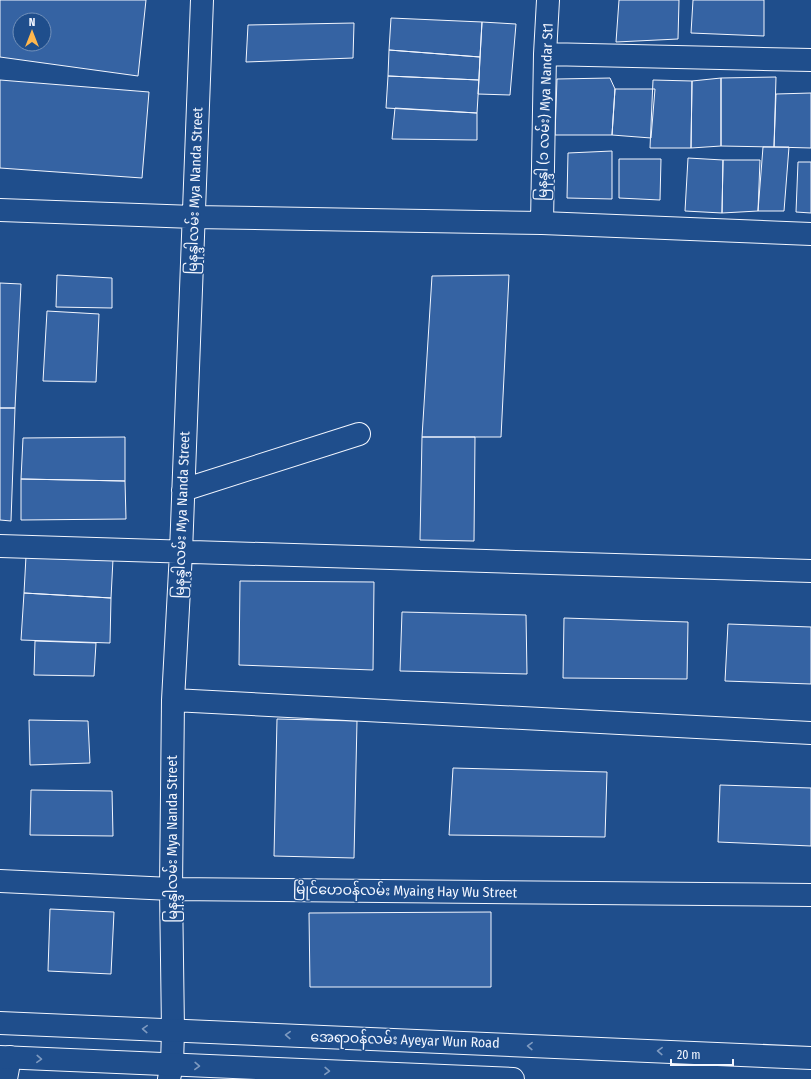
<svg xmlns="http://www.w3.org/2000/svg" width="811" height="1079" font-family="'Fira Sans Condensed','Noto Sans Myanmar',sans-serif">
<style>
.building{fill:#3563a3;stroke:#f2f6ff;fill-rule:evenodd}
.lines{fill:none;stroke-linecap:round;stroke-linejoin:round}
.minor-casing{stroke:#f2f6ff;stroke-width:24}
.major-casing{stroke:#f2f6ff;stroke-width:24}
.minor{stroke:#1f4e8c;stroke-width:22}
.major{stroke:#1f4e8c;stroke-width:22}
.oneway{stroke:#7e9ac0}
.labels{text-anchor:middle;dominant-baseline:central;stroke-width:3;stroke-linejoin:round;paint-order:stroke}
.street-label{font-size:14px;fill:#f2f6ff;stroke:#1f4e8c}
</style>
<rect width="100%" height="100%" fill="#1f4e8c"/>
<!-- building -->
<path class="building" d="M0 0H146L138 76 0 57ZM20 20H44V44H20Z
M619 0H679L678 39 616 42Z
M693 0H764V36L691 33Z
M391 18 482 22 480 57 389 50Z
M482 22 516 24 510 95 478 94Z
M354 23 353 58 246 62 248 25Z
M389 50 480 57 479 80 388 76Z
M388 76 479 80 477 113 386 108Z
M776 77 774 147 721 146V78Z
M610 78 615 89 612 135H555L557 79Z
M721 78V146L691 148 692 81Z
M0 80 149 92 142 178 0 168Z
M653 80 692 81 691 148H650Z
M615 89H655L651 138 612 135Z
M811 93V148L774 147 776 94Z
M395 108 477 113V140L392 139Z
M763 147H789L784 211H758Z
M612 151V199L567 198 568 153Z
M688 158 723 160 722 213 685 211Z
M619 159H661L660 200 619 198Z
M723 160H760L758 211 722 213Z
M798 162H811V213L796 212Z
M57 275 112 278V308L56 307Z
M509 275 501 437H422L432 276Z
M0 283 21 284 15 408H0Z
M47 311 99 314 96 382 43 381Z
M0 408H15L11 521 0 520Z
M125 437V481L21 479 23 438Z
M422 437H475L474 541 420 540Z
M21 479 125 481 126 519 21 520Z
M26 556 113 559 111 598 24 593Z
M240 581 374 582 373 670 239 665Z
M24 593 111 598 110 643 21 640Z
M402 612 526 615 527 674 400 671Z
M564 618 688 622 687 679 563 678Z
M728 624 811 627V684L725 681Z
M35 641 96 643 94 676 34 675Z
M277 719 357 721 354 858 274 856Z
M29 720 88 721 90 763 30 765Z
M453 768 607 772 605 837 449 835Z
M720 785 811 788V846L718 842Z
M31 790 112 791 113 836 30 835Z
M50 909 114 912 111 974 48 971Z
M491 912V987H310L309 913Z"/>
<g class="lines">
<defs>
<path id="minor" d="M545 54 811 60
M0 210 194 217 542 223 811 234
M542 223 545 54 548 0
M183 490 359 434
M0 546 811 571
M173 700 811 733
M0 881 171 889 811 895
M6 1079 10 1057
M169 1079 172 1065 173 1030 171 889 173 700 181 552 202 0"/>
<path id="major" d="M0 1023 811 1058
M0 1057 513 1079"/>
</defs>
<!-- minor casing -->
<use href="#minor" class="minor-casing"/>
<!-- major casing -->
<use href="#major" class="major-casing"/>
<!-- minor -->
<use href="#minor" class="minor"/>
<!-- major -->
<use href="#major" class="major"/>
</g>
<!-- one-way arrows -->
<defs><path id="oneway-chevron" d="M-2-3.5L2.5 0L-2 3.5" fill="none" stroke-width="1.6" stroke-linecap="round" stroke-linejoin="round"/></defs>
<g class="oneway">
<use href="#oneway-chevron" transform="translate(145 1029) rotate(-177)"/>
<use href="#oneway-chevron" transform="translate(288 1035) rotate(-178)"/>
<use href="#oneway-chevron" transform="translate(530 1046) rotate(-178)"/>
<use href="#oneway-chevron" transform="translate(660 1051) rotate(-178)"/>
<use href="#oneway-chevron" transform="translate(39 1059) rotate(3)"/>
<use href="#oneway-chevron" transform="translate(197 1066) rotate(2)"/>
<use href="#oneway-chevron" transform="translate(327 1071) rotate(2)"/>
</g>
<g class="labels">
<!-- street labels -->
<g class="street-label">
<text transform="translate(545 112) rotate(-88)">မြနန္ဒါ (၁ လမ်း) Mya Nandar St1</text>
<text transform="translate(195 191) rotate(-88)">မြနန္ဒါလမ်း Mya Nanda Street</text>
<text transform="translate(182 515) rotate(-88)">မြနန္ဒါလမ်း Mya Nanda Street</text>
<text transform="translate(172 839) rotate(-90)">မြနန္ဒါလမ်း Mya Nanda Street</text>
<text transform="translate(405 891) rotate(1)">မြိုင်ဟေဝန်လမ်း Myaing Hay Wu Street</text>
<text transform="translate(405 1040) rotate(2)">အေရာဝန်လမ်း Ayeyar Wun Road</text>
</g>
</g>
<!-- north arrow -->
<g transform="translate(32 32)"><circle r="19" fill="#1f4e8c" stroke="#7391ba"/>
<path d="M0-3L7 15L0 10L-7 15Z" fill="#ffb74d"/>
<text y="-6" font-size="11" font-weight="bold" text-anchor="middle" fill="#f2f6ff">N</text>
</g>
<!-- scale -->
<path d="M671 1059v6h62v-6" fill="none" stroke="#f2f6ff" stroke-width="2"/>
<text x="677" y="1059" font-size="12" fill="#f2f6ff" stroke="#1f4e8c" stroke-width="3" paint-order="stroke">20 m</text>
</svg>
